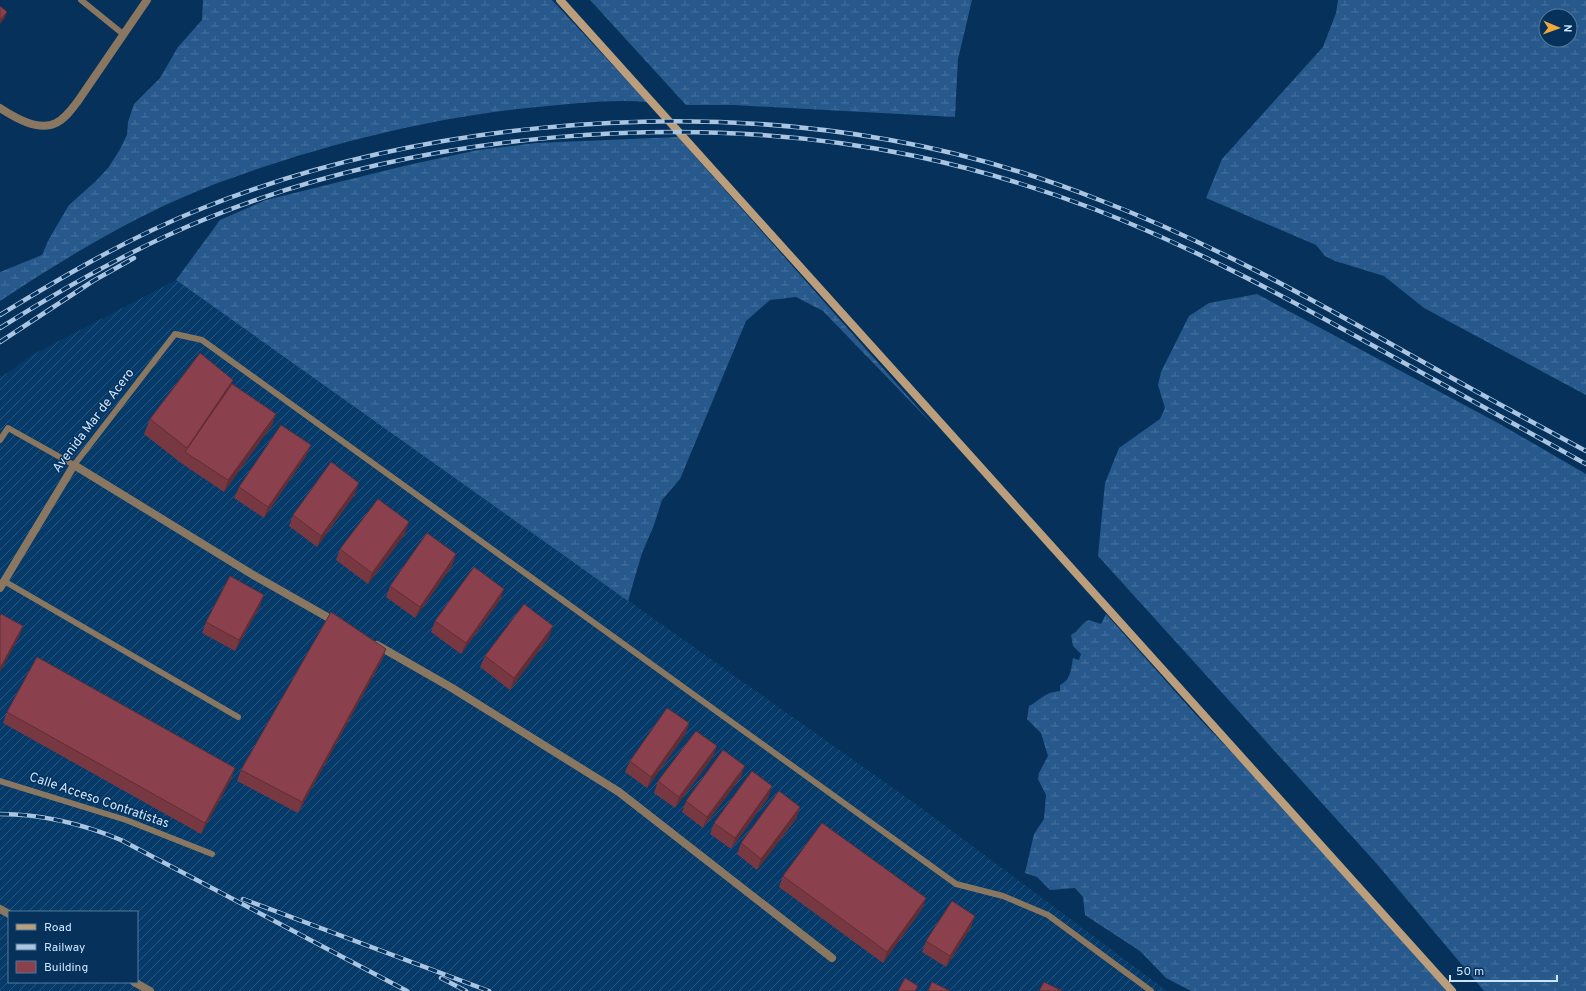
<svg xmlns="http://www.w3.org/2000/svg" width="1586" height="991" font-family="Overpass,sans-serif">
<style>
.industrial{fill:url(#industrial-furrows);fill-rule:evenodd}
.wetland{fill:url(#wetland-marsh);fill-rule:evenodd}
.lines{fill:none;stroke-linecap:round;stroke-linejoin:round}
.lane{stroke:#897761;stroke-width:6}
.street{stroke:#897761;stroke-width:8}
.secondary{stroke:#bb9e7b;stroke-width:8}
.rail-casing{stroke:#aac5e2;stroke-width:4.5}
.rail{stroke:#05315a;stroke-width:3;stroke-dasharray:9;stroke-linecap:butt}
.wall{fill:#783842}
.shaded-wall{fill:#612e36}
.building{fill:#8b414d;stroke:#612e36}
.labels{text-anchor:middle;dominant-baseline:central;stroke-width:3;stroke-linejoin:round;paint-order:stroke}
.street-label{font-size:13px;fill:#cee5ff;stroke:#05315a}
</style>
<defs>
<pattern id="industrial-furrows" width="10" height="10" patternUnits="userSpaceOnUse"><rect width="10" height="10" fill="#063a69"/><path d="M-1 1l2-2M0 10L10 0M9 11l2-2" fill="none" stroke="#295680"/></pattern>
<pattern id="wetland-marsh" width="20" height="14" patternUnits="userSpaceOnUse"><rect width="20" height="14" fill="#28598d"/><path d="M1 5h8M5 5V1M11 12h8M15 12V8" fill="none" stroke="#46719e"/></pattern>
</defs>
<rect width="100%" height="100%" fill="#05315a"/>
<!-- industrial -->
<path class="industrial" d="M176 280 924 810 1167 991H0V378L34 354ZM9 912H137V982H9Z"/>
<!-- wetland -->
<path class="wetland" d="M203 0H552L647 102C610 99 574 104 537 107 429 117 317 146 215 184 139 213 68 256 0 301V272L42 255 49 239 69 205 96 181 108 168 119 151 127 135 128 122 134 104 160 78 178 47 202 20Z
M590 0H972L958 59 955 117 734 105H686Z
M1338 0H1586V395L1424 308 1384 276 1335 261 1325 256 1316 245 1206 198 1222 159 1323 47 1336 13ZM1546 16H1570V40H1546Z
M678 137 935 427 823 311 796 297 770 300 746 321 680 479 662 500 654 525 642 553 628 601 176 280 220 220 266 200 408 165 478 150 536 143Z
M1257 294 1498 423 1586 474V991H1484L1377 864 1098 556 1105 483 1119 448 1160 419 1165 408 1158 385 1161 372 1189 316 1209 303Z
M1106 614 1196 715 1311 836 1448 991H1191L1166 978 1140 951 1085 915 1083 897 1075 888 1050 890 1037 877 1025 873 1034 834 1044 819 1046 795 1038 779 1039 773 1048 756 1041 733 1027 719 1029 706C1042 699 1045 692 1060 691V685C1071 680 1071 669 1073 658L1079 660 1081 654 1073 646 1071 635C1079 631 1081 623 1089 620L1101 624Z"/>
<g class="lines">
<!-- lane -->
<path class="lane" d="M81 0 123 34
M0 440 8 428 74 465 175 334 202 340 956 884 1003 896 1048 915 1151 991
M4 581 238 717
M0 781 126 820 212 854"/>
<!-- street -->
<path class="street" d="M0 108C14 117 38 132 56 123 65 119 72 109 78 101L147 0
M0 588 74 465 255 576 336 622
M377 645 452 688 619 792 832 958
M0 909 9 914
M134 982 150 991"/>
<!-- secondary -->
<path class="secondary" d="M560 0 1452 991"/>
<defs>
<path id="rail" d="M0 315C65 275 132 236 203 208 411 125 669 100 890 140 963 153 1034 174 1102 201 1209 242 1308 297 1407 353 1466 386 1526 419 1586 451
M0 328C65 287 132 249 203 220 417 132 689 109 915 156 976 169 1036 187 1094 209 1190 246 1280 294 1370 344 1442 384 1514 424 1586 464
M0 342 93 281 134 258
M0 814C41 814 83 824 121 840L407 991
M243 899 489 991
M441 978 466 991"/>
</defs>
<!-- rail casing -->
<use href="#rail" class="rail-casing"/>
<!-- rail -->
<use href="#rail" class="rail"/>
</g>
<!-- wall -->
<path class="wall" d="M232 384 276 414 272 425 224 492 181 463 144 434 150 419Z
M311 445 306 456 264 518 234 498 239 487Z
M355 494 317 547 289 526 293 515Z
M405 534 368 584 336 560 340 549Z
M456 554 452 566 415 618 386 597 390 586Z
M504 589 500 600 461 654 431 632 435 621Z
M260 606 235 651 202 633 206 622Z
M549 637 510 690 480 667 485 656Z
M386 649 382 660 298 813 237 781 241 770Z
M7 712 235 768 231 779 201 834 3 723Z
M689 723 685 735 647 788 625 772 630 761Z
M713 757 675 808 654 793 658 781Z
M741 777 703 828 682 812 686 801Z
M772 786 768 798 731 849 710 834 714 823Z
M800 807 796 819 757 870 737 854 741 843Z
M783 876 926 898 922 909 883 963 779 887Z
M971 927 946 967 922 952 926 941Z"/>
<!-- shaded-wall -->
<path class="shaded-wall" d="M7 12 4 19 0 24V20Z
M233 380 228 395 185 452 187 448Z
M276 414 272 425 224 492 228 480Z
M311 445 306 456 264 518 268 507Z
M359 483 355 494 317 547 321 536Z
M409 522 405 534 368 584 372 573Z
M456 554 452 566 415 618 420 607Z
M504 589 500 600 461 654 466 643Z
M264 595 260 606 235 651 239 640Z
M23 626 19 637 0 672V668Z
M553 626 549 637 510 690 514 678Z
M386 649 382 660 298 813 302 802Z
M689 723 685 735 647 788 651 777Z
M717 746 713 757 675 808 679 797Z
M745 766 741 777 703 828 707 817Z
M235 768 231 779 201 834 205 823Z
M772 786 768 798 731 849 735 838Z
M800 807 796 819 757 870 761 859Z
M926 898 922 909 883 963 887 952Z
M975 916 971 927 946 967 950 956Z"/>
<!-- building -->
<path class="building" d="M0 6 7 12 0 20Z
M200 353 233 380 187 448 150 419Z
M232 384 276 414 228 480 185 452Z
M281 425 311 445 268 507 239 487Z
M331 462 359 483 321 536 293 515Z
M378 499 409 522 372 573 340 549Z
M427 533 456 554 420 607 390 586Z
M474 567 504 589 466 643 435 621Z
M230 576 264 595 239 640 206 622Z
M524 604 553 626 514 678 485 656Z
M331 612 386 649 302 802 241 770Z
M1 614 23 626 0 668V616Z
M37 657 235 768 205 823 7 712Z
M667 708 689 723 651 777 630 761Z
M696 731 717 746 679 797 658 781Z
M723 750 745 766 707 817 686 801Z
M752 771 772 786 735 838 714 823Z
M779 791 800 807 761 859 741 843Z
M822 823 926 898 887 952 783 876Z
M952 901 975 916 950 956 926 941Z
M905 978 918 986 915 991H898Z
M932 982 950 991H928Z
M1044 982 1062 991H1039Z"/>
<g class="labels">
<!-- street labels -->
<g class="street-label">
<text transform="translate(94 421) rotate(-53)">Avenida Mar de Acero</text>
<text transform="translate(99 801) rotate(19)">Calle Acceso Contratistas</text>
</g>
</g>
<!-- legend -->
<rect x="8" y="911" width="130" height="72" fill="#05315a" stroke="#55799c"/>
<rect x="16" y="924" width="20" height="6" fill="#bb9e7b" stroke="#55799c"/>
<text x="44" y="931" font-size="12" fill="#cee5ff">Road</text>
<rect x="16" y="944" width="20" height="6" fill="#aac5e2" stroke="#55799c"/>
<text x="44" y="951" font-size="12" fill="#cee5ff">Railway</text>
<rect x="16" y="961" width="20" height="12" fill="#8b414d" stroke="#55799c"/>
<text x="44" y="971" font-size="12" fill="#cee5ff">Building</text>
<!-- north arrow -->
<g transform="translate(1558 28) rotate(92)"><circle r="19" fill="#05315a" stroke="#55799c"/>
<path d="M0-3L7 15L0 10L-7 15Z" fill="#f0a73e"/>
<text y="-6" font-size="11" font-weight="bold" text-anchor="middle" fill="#cee5ff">N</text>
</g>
<!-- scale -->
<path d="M1450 975v6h107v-6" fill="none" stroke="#cee5ff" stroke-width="2"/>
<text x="1456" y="975" font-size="12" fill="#cee5ff" stroke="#05315a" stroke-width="3" paint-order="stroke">50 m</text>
</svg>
